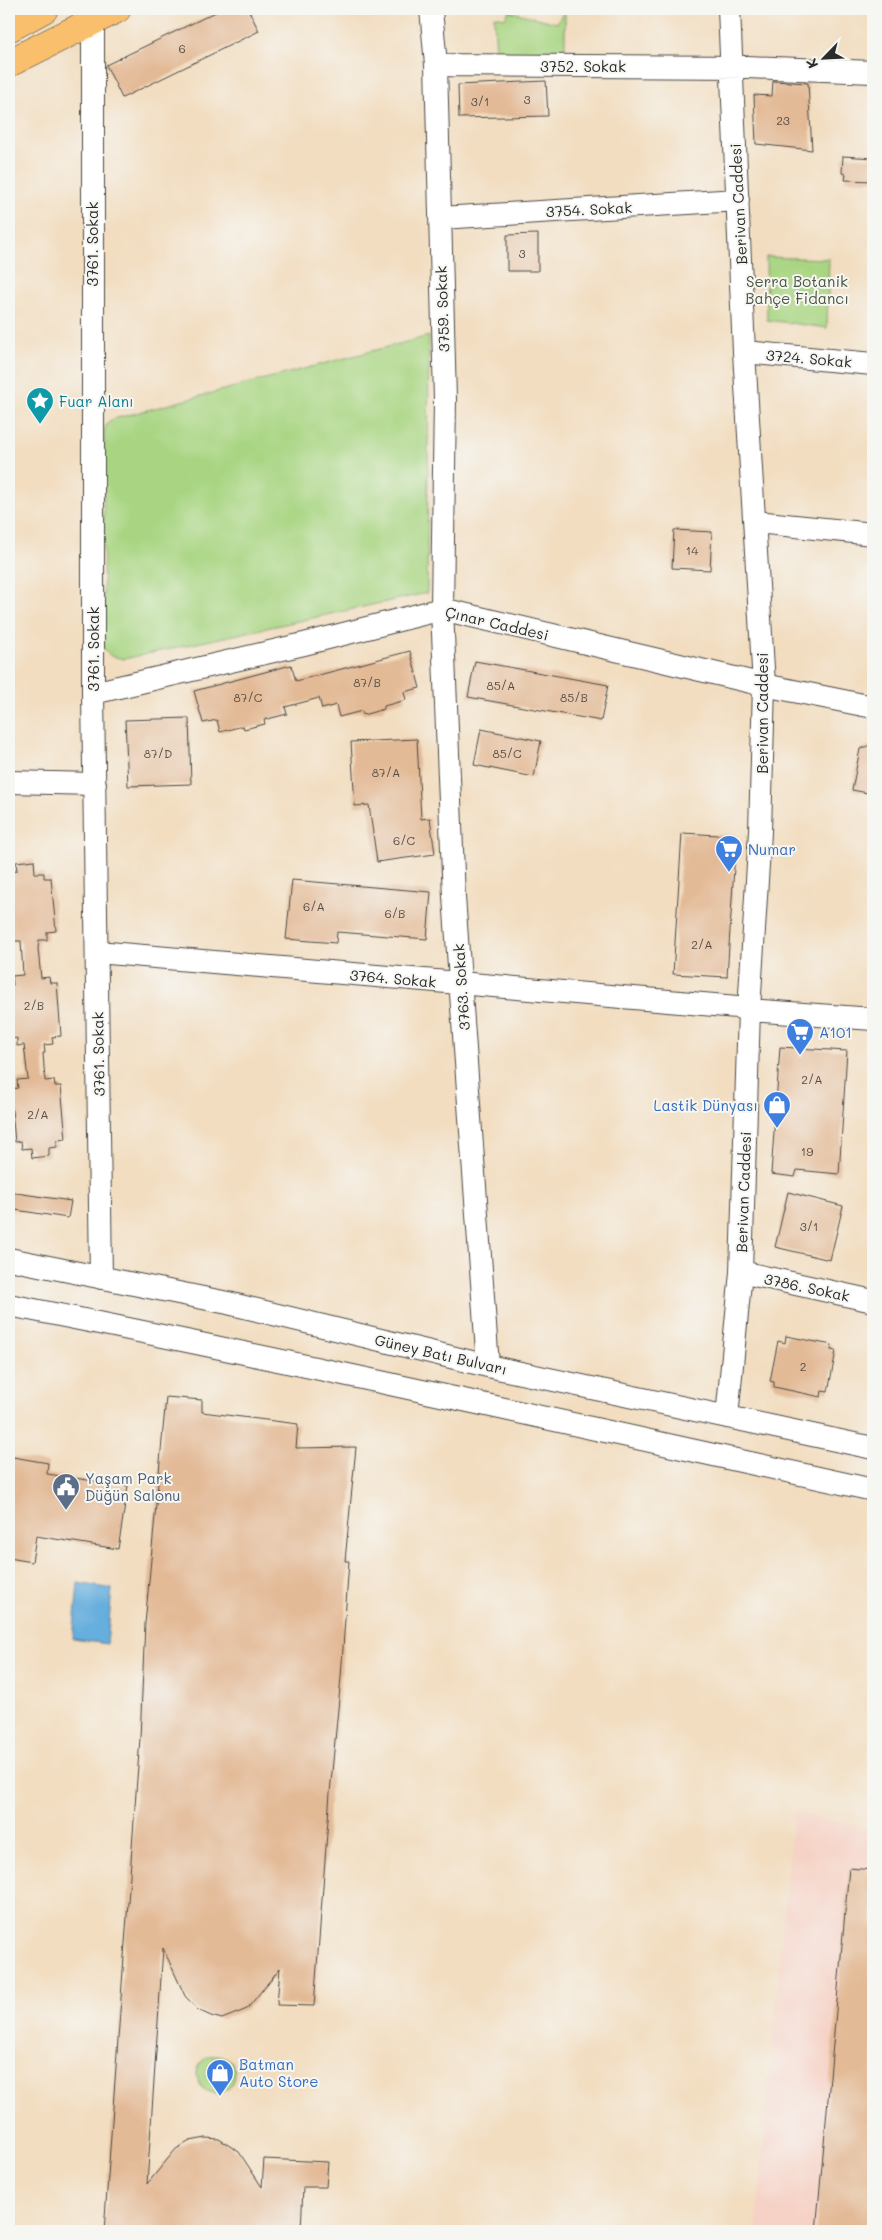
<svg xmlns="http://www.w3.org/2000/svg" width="882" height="2240" font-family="Mali,sans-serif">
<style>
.built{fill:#f6d1c5}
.green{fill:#a9d582;stroke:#6a8056}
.water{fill:#66aedd;stroke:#486c84}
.building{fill:#e3ba96}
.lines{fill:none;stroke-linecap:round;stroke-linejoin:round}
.minor-casing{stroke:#494641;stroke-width:24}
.major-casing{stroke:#494641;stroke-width:29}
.minor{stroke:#fff;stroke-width:22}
.major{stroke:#f9bf6c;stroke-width:28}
.labels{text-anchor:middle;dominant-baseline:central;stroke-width:4;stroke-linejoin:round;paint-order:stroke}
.number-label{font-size:12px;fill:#594f46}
.street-label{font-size:15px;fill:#2b2b2b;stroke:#f6f6f2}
.park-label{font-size:15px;fill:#4a5641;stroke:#f6f6f2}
.culture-label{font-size:15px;fill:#0d838f;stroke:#f6f6f2;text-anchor:start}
.shop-label{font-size:15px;fill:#366cbe;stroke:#f6f6f2;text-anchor:start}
.service-label{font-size:15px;fill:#4e5e75;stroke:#f6f6f2;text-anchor:start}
</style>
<rect width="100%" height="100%" fill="#f6f6f2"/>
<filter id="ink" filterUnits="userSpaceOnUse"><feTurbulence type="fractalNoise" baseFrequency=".02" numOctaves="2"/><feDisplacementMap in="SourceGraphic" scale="10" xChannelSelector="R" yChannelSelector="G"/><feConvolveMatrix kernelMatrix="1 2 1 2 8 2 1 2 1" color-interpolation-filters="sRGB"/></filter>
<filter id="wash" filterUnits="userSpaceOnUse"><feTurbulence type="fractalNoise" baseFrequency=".0096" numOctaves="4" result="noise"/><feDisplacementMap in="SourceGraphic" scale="20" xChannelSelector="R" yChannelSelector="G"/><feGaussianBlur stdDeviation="1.12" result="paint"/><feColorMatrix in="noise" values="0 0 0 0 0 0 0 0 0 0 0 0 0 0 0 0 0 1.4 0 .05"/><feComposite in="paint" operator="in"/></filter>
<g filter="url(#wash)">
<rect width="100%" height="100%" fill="#f2ddc0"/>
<!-- built -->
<path class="built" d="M793 1812 873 1830V2231H756Z"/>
<!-- green -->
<path class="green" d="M565 9V53L496 56 494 16 505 18 509 11 557 23Z
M766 257 829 259 827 328 767 320Z
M429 336 427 593 124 659 111 656 103 649 104 430 108 422 113 419Z
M197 2074a19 19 0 1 1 38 0a19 19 0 1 1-38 0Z"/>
<!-- water -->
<path class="water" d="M78 1583 112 1589 107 1644 73 1639Z"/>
<g id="blocks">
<!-- building -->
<path class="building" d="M222 9H248L259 31 122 98 106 65Z
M546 81 548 116 459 118 458 85Z
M773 81 808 83 812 150 756 144 754 95 772 96Z
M843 156 873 158V181L845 180 846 174 842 173Z
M538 234V271H507V235Z
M674 530 712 532 710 570 672 568Z
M410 651 420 688 404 692 406 700 384 706V709L363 715 362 711 339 717 336 705 322 709 319 698 285 707 287 714 264 720 265 724 244 729 243 726 220 732 217 720 203 723 194 691 291 665 296 681Z
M475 661 608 685 601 721 468 697Z
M189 718 191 784 128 786 125 720Z
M481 729 541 741 534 777 474 765Z
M417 739 421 819 430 818 435 854 377 862 369 805 355 806 351 742Z
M873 744V794L852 790 860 749Z
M682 833 736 836 727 977 673 974Z
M34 860 35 873H44V878H51L56 931 47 932V940H39L38 949 41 978 49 977 50 983H57L61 1036 52 1037 53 1044 44 1045 45 1053H43L45 1081 54 1080 55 1086H61L66 1139 57 1140V1147L49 1148V1156L32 1158 31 1148 22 1149 21 1141 15 1142 10 1089 18 1088 17 1080 28 1079 24 1045 17 1046V1038L10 1039 9 1024V986L13 985 12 976 23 975 21 941H12L11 934H9V872L17 871 16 862Z
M292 880 431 892 427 939 337 932 336 943 286 939Z
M780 1047 847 1051 839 1174 797 1170 795 1177 771 1174Z
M9 1192 71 1201 68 1218 9 1209Z
M788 1192 843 1206 830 1260 775 1247Z
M786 1336 832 1345 831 1350 836 1351 828 1392 822 1391 821 1397 774 1387V1382L770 1381 778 1341 785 1343Z
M166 1397 202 1400V1412L298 1424 296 1448 356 1447 345 1561H349L341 1677 330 1793 314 2006 277 2005 280 1968 247 2009 222 2019 211 2016 198 2010 185 1996 163 1948 147 2184 176 2149 190 2141 206 2138 219 2139 239 2152 262 2187 264 2159 328 2162 326 2187H303L301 2231H104L140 1738 145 1624Z
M13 1457 48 1463 47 1474 128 1486 118 1549 36 1536 32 1562 9 1558V1469L11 1470Z
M849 1868 873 1870V2231H816Z"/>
</g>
</g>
<g filter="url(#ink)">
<use href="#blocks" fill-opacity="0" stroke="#494641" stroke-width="1"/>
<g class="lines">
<defs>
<path id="minor" d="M91 9 93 20V693L101 1278
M431 9 436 65 445 399 442 609 454 897 488 1366
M436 65 747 67 873 72
M440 218 738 200
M744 352 873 364
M756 522 873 534
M93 693 304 644 442 609 764 685 873 707
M9 782 95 784
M97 952 657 1000 737 1007 749 1010 873 1019
M9 1259 228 1303 488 1366 873 1448
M741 1272 873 1301
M9 1305C298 1362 585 1427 873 1490
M727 1417 741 1272 749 1010 760 832 764 685 744 352 729 9"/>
<path id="major" d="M9 28 44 9
M9 63 117 9"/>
</defs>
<!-- minor casing -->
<use href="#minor" class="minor-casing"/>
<!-- major casing -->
<use href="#major" class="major-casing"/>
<!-- minor -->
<use href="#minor" class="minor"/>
<!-- major -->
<use href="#major" class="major"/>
</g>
</g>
<!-- icons -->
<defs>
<symbol id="sight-pin" viewBox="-11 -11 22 30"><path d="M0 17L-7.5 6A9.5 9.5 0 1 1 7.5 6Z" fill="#0f9aa8" stroke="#f6f6f2"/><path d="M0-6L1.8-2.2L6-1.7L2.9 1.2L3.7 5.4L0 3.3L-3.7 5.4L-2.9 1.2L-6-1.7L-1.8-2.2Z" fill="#fff"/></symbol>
<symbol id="supermarket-pin" viewBox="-11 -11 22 30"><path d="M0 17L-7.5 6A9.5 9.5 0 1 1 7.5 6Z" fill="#3f7fe0" stroke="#f6f6f2"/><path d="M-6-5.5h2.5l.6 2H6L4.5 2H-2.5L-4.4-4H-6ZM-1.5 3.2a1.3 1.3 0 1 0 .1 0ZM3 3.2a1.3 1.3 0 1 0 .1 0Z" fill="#fff"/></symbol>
<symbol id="shop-pin" viewBox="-11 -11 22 30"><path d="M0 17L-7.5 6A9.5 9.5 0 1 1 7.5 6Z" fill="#3f7fe0" stroke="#f6f6f2"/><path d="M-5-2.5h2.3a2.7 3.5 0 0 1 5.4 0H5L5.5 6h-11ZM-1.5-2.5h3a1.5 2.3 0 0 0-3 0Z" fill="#fff"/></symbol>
<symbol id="civic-pin" viewBox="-11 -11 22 30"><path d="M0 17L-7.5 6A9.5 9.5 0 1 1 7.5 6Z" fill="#5c6f8a" stroke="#f6f6f2"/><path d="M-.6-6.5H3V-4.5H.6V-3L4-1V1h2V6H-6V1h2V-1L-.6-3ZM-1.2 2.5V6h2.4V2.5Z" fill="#fff"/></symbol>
</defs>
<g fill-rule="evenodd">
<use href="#sight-pin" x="24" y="385" width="32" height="43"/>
<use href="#supermarket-pin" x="713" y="833" width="32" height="43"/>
<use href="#supermarket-pin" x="784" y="1016" width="32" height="43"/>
<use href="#shop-pin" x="761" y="1089" width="32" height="43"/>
<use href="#civic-pin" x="50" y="1471" width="32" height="43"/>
<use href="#shop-pin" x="204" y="2057" width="32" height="43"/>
</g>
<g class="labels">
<!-- number labels -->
<g class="number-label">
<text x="182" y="48">6</text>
<text x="527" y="99">3</text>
<text x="480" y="101">3/1</text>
<text x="783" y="120">23</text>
<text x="522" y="253">3</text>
<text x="692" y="550">14</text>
<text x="367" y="682">87/B</text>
<text x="501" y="685">85/A</text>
<text x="248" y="697">87/C</text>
<text x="574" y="697">85/B</text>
<text x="158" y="753">87/D</text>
<text x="507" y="753">85/C</text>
<text x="386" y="772">87/A</text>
<text x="404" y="840">6/C</text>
<text x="314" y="906">6/A</text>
<text x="395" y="913">6/B</text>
<text x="702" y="944">2/A</text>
<text x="34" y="1005">2/B</text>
<text x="812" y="1079">2/A</text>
<text x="38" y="1114">2/A</text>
<text x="807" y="1151">19</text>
<text x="809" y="1226">3/1</text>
<text x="803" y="1366">2</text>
</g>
<!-- street labels -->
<g class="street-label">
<text x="583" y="66">3752. Sokak</text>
<text transform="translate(738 204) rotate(-93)">Berivan Caddesi</text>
<text transform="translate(589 209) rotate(-3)">3754. Sokak</text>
<text transform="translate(92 244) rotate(-90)">3761. Sokak</text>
<text transform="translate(442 309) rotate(-92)">3759. Sokak</text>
<text transform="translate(809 358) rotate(5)">3724. Sokak</text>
<text transform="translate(497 623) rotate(13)">Çınar Caddesi</text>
<text transform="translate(93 649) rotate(-90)">3761. Sokak</text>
<text transform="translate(762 713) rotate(-90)">Berivan Caddesi</text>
<text transform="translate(393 978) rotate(5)">3764. Sokak</text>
<text transform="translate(461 987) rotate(-94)">3763. Sokak</text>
<text transform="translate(98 1054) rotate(-91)">3761. Sokak</text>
<text transform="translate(743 1192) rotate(-88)">Berivan Caddesi</text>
<text transform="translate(807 1287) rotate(12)">3786. Sokak</text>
<text transform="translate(441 1354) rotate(13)">Güney Batı Bulvarı</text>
</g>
<!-- park labels -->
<g class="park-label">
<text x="797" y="281">Serra Botanik<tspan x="797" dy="17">Bahçe Fidancı</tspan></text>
</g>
<!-- culture labels -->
<g class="culture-label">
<text x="59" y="401">Fuar Alanı</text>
</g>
<!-- shop labels -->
<g class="shop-label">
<text x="748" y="849">Numar</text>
<text x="819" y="1032">A101</text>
<text x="758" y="1105" text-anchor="end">Lastik Dünyası</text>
<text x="239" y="2064">Batman<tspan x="239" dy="17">Auto Store</tspan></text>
</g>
<!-- service labels -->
<g class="service-label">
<text x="85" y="1478">Yaşam Park<tspan x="85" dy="17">Düğün Salonu</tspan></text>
</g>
</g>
<!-- margin -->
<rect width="882" height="2240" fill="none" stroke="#f6f6f2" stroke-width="30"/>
<!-- north arrow -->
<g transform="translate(824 58) rotate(246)" stroke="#f6f6f2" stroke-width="4" paint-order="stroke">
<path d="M0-4L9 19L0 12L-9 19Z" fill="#2b2b2b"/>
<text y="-8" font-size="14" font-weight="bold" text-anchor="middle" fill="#2b2b2b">K</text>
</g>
</svg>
